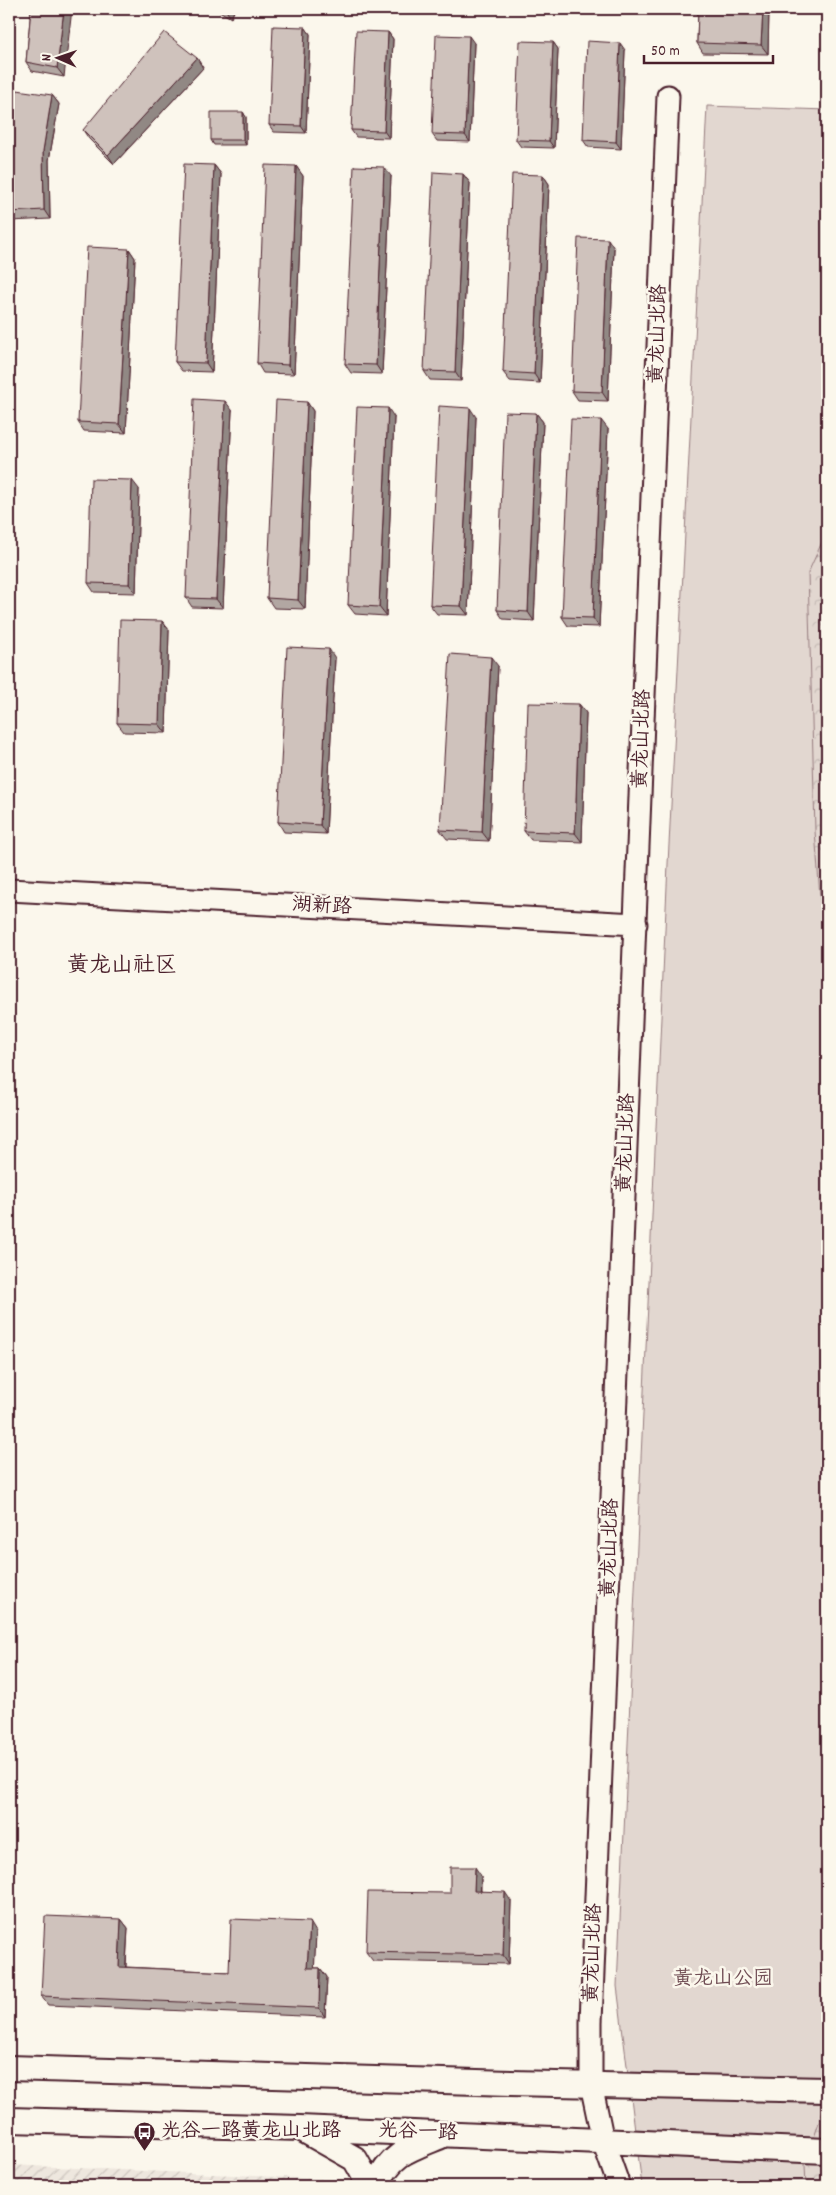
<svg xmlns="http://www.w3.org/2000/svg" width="836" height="2195" font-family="Dekko,'LXGW WenKai TC',sans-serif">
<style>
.industrial{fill:url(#industrial-furrows)}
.green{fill:#e2d7d0;stroke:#967b7e}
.forest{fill:url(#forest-crowns);stroke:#967b7e}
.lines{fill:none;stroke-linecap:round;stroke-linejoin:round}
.tertiary-casing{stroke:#4a1f2b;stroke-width:25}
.secondary-casing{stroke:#4a1f2b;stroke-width:28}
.tertiary{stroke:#fbf7ec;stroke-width:21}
.secondary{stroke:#fbf7ec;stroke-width:24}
.wall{fill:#b2a7a2;stroke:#4a1f2b}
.shaded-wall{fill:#918884;stroke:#4a1f2b}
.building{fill:#cfc2bc;stroke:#4a1f2b}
.labels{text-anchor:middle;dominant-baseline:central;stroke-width:5;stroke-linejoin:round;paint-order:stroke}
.street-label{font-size:20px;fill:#4a1f2b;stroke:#fbf7ec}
.park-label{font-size:20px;fill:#704d54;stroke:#fbf7ec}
.poi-label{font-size:20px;fill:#4a1f2b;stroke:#fbf7ec;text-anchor:start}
.quarter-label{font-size:22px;fill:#4a1f2b;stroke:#fbf7ec}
</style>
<defs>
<pattern id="industrial-furrows" width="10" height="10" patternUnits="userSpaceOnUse" patternTransform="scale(1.25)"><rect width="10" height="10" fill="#eee7de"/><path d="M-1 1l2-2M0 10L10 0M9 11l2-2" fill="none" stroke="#cec6bf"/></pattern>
<pattern id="forest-crowns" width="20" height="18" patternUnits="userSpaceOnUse" patternTransform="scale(1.25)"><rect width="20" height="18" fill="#e2d7d0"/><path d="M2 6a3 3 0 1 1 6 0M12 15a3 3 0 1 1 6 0" fill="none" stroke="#c3b8b3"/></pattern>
</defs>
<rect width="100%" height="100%" fill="#fbf7ec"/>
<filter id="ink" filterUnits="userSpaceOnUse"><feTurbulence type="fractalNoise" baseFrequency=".02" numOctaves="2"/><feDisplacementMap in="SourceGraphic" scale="10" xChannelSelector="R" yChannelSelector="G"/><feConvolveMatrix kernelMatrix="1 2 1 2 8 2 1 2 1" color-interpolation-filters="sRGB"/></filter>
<g filter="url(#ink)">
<!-- industrial -->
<path class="industrial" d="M9 2165 322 2179 326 2186H9Z"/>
<!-- green -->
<path class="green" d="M707 106 827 110V2186H642L617 1986 668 864Z"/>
<!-- forest -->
<path class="forest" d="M827 531V989L815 831 808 573Z
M827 2098V2186H806L805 2165Z"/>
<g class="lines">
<defs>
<path id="tertiary" d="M9 890 636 924
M619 2186 603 2141 591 2084V2022L668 96"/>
<path id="secondary" d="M9 2068 511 2083 827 2090
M9 2120 300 2128 827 2151
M302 2129 355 2159 364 2175 365 2186
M376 2186C391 2154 407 2150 439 2137"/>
</defs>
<!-- tertiary casing -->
<use href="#tertiary" class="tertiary-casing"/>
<!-- secondary casing -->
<use href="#secondary" class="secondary-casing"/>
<!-- tertiary -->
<use href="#tertiary" class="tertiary"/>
<!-- secondary -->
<use href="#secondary" class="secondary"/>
</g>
<!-- wall -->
<path class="wall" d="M31 9 64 77 32 71 26 62Z
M216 9H235L231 18Z
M698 9H769L768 54 703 53 697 43Z
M305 27 310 34 306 133 274 132 269 125Z
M388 32 393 39 389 138 356 137 351 130Z
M553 42 558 49 554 148 521 147 516 140Z
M474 43 470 142 437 141 432 134Z
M625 50 621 149 588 147 583 140Z
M197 58 203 68 114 164 89 139 83 130Z
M52 95 59 104 49 160 50 219 11 221 9 218V137Z
M243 112 246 117V145H214L211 140Z
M214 165 221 174 212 372 182 371 175 362Z
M296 166 303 176 294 374 263 373 257 363Z
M463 174 470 183 461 381 430 380 424 371Z
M543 175 549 184 540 383 510 381 503 372Z
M391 176 382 374 351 373 345 364Z
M614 248 608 401 578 400 572 391Z
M129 249 135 258 126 433 84 431 78 422Z
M307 402 313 411 305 609 274 608 267 598Z
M232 410 223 608 192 607 186 598Z
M536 413 543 422 534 621 503 619 497 610Z
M394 417 386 616 355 614 348 605Z
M476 417 468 615 437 614 430 605Z
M608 429 599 627 568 626 562 617Z
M139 489 136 593 94 592 88 583Z
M162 621 169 630 166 733 124 732 117 723Z
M335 658 326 834 284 832 278 822Z
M498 666 489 841 447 839 440 830Z
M579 704 586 713 582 842 531 840 524 831Z
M481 1876V1891L511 1901 509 1964 373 1961 366 1952 450 1893Z
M121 1919 128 1928 126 1967 229 1972 316 1932 314 1968H320L327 1977 325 2017 48 2005 41 1996Z"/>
<!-- shaded-wall -->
<path class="shaded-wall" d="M64 9H72L64 77 57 68Z
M225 9H235L231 18Z
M763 9H769L768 54 761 45Z
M305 27 310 34 306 133 301 126Z
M388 32 393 39 389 138 384 131Z
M469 36 474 43 470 142 465 135Z
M553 42 558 49 554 148 549 141Z
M620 43 625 50 621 149 616 142Z
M197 58 203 68 114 164 108 155Z
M52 95 59 104 49 160 50 219 44 210 43 151Z
M243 112 246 117V145L243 140Z
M214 165 221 174 212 372 206 363Z
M296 166 303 176 294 374 288 365Z
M384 167 391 176 382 374 376 365Z
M463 174 470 183 461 381 455 372Z
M543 175 549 184 540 383 534 374Z
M608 239 614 248 608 401 602 392Z
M129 249 135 258 126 433 119 424Z
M225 401 232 410 223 608 216 599Z
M307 402 313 411 305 609 298 600Z
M388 408 394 417 386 616 379 607Z
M470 408 476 417 468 615 461 606Z
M536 413 543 422 534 621 528 612Z
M601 420 608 429 599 627 593 618Z
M132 480 139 489 136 593 129 584Z
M162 621 169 630 166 733 159 724Z
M329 649 335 658 326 834 320 825Z
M491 657 498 666 489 841 482 832Z
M579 704 586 713 582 842 575 833Z
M475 1867 481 1876 480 1900 474 1891Z
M505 1892 511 1901 509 1964 503 1955Z
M121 1919 128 1928 125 1976 119 1967Z
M310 1922 316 1932 314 1977 307 1968Z
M320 1968 327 1977 325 2017 319 2008Z"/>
<!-- building -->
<path class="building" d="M31 9H64L57 68 26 62Z
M698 9H763L761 45 697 43Z
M273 26 305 27 301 126 269 125Z
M356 31 388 32 384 131 351 130Z
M164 32 197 58 108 155 83 130Z
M436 35 469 36 465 135 432 134Z
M520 41 553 42 549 141 516 140Z
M587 41 620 43 616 142 583 140Z
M17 90 52 95 43 151 44 210 9 212V137Z
M211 112H243V140H211Z
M184 164 214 165 206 363 175 362Z
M265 165 296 166 288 365 257 363Z
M354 166 384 167 376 365 345 364Z
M433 172 463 174 455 372 424 371Z
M512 174 543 175 534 374 503 372Z
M578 238 608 239 602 392 572 391Z
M87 247 129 249 119 424 78 422Z
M194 399 225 401 216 599 186 598Z
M276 400 307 402 298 600 267 598Z
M439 406 470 408 461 606 430 605Z
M357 407 388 408 379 607 348 605Z
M505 412 536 413 528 612 497 610Z
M571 419 601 420 593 618 562 617Z
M91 479 132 480 129 584 88 583Z
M120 620 162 621 159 724 117 723Z
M287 647 329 649 320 825 278 822Z
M450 654 491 657 482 832 440 830Z
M528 703 579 704 575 833 524 831Z
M450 1867H475L474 1891 505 1892 503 1955 366 1952 368 1892 450 1893Z
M45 1916 121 1919 119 1967 229 1972 231 1919 310 1922 307 1968H320L319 2008 41 1996Z"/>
</g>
<!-- icons -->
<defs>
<symbol id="bus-pin" viewBox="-11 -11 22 30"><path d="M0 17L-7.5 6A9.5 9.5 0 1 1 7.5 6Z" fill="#4a1f2b" stroke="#fbf7ec"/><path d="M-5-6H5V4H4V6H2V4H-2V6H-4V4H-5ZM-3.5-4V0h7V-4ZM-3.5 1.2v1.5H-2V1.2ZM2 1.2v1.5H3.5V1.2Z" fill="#fff"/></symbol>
</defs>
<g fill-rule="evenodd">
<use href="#bus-pin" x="132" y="2120" width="25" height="34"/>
</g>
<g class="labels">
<!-- street labels -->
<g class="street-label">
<text transform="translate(659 334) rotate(-88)">黄龙山北路</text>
<text transform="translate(643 739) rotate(-88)">黄龙山北路</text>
<text transform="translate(322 907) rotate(3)">湖新路</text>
<text transform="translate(627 1143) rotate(-88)">黄龙山北路</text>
<text transform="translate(611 1548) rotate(-88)">黄龙山北路</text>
<text transform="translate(594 1953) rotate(-88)">黄龙山北路</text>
<text transform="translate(418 2133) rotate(2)">光谷一路</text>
</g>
<!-- park labels -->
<g class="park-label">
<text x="723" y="1980">黄龙山公园</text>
</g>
<!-- poi labels -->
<g class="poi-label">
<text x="161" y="2132">光谷一路黄龙山北路</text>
</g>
<!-- quarter labels -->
<g class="quarter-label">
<text x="122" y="966">黄龙山社区</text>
</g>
</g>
<!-- margin -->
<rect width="836" height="2195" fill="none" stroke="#fbf7ec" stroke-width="30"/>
<rect x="15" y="15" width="806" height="2165" fill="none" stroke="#4a1f2b" stroke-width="2" filter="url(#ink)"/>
<!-- north arrow -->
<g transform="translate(58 58) rotate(272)" stroke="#fbf7ec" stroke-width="4" paint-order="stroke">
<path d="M0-4L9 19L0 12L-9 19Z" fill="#4a1f2b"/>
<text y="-8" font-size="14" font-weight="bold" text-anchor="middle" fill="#4a1f2b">N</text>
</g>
<!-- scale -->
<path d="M644 55v8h129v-8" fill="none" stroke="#4a1f2b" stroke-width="2.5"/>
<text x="651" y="55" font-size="15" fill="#4a1f2b" stroke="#fbf7ec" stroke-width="4" paint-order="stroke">50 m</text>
</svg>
